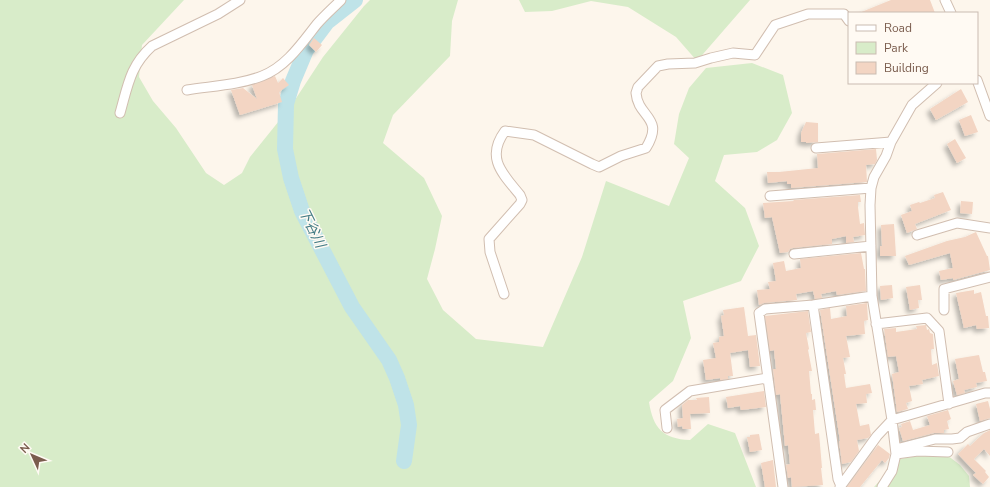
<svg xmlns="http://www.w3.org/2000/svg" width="990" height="487" font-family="'Nunito Sans','Noto Sans JP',sans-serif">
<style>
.green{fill:#d8ecc9}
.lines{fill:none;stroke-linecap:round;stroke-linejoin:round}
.river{stroke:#bfe3e8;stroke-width:16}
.building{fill:#f3d5c3;filter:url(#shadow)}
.minor-casing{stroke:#d1beb0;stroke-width:11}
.minor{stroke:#fff;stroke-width:9}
.labels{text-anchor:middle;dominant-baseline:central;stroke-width:3;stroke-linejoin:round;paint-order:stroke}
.water-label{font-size:14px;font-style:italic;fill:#437c86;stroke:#fffaf3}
</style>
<defs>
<filter id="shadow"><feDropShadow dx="-3.5" dy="3.5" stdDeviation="2" flood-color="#0004"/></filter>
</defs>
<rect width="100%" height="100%" fill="#fdf6ec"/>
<!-- green -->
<path class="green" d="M0 0H184L142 45 139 77 153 101 176 128 206 173 224 185 242 173 250 157 291 106 323 57 364 6 370 0H458L452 21 450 56 393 115 383 143 424 178 442 216 435 249 427 279 443 310 476 339 543 347 582 257 606 181 669 206 689 158 674 144 679 114 689 88 706 68 752 63 783 75 792 113 777 140 757 152 724 155 715 181 745 208 759 246 741 281 683 301 691 338 673 381 649 402C653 428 663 439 690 440L708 424 735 433 756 487H0Z
M519 0H750L697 61 676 37 628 7 591 1 552 11 525 12Z
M925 455H947L960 465 969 476 970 487H874L899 459Z"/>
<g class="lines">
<!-- river -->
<path class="river" d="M355 0 327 22 306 50 293 81 286 104 285 149 291 178 302 211 352 307 389 360 397 378 406 405 409 425 404 461"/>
</g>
<!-- building -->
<path class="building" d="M891 0H930L935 13H859Z
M314 38 322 45 316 52 309 45Z
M275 76 278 83 283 78 289 85 279 92 282 102 240 115 231 90 243 88 257 99 252 85Z
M961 89 968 102 936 120 930 109Z
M971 115 978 132 965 136 959 120Z
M806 122 818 123V142L806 143V142H801V133Z
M955 139 966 158 957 163 947 144Z
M876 149 877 160 875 164 866 165 867 182 791 188V184H787V181L768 183 767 172H779L818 168 817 154Z
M943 192 951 210 915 224 917 229 907 233 901 215 912 211 910 205 919 202 920 203 935 198 934 195Z
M860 195 861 202H858V207L860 224 864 223 865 235 853 237 854 242 846 243V236L832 239V244L793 248 790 249 788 252 780 253 772 217 765 218 763 203 794 201 793 200Z
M961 201 973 202 972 214 960 213Z
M894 224 896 256H880V246H882L881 225Z
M976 232 987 256H988L990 270 953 280V278L941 280 939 271 953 268 950 253 909 265 905 256 947 241 965 237Z
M861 253 864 269H865L866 291 837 295 836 291 821 294 822 298 815 299 813 291 796 294 797 300 764 303 759 305 757 290 770 289 768 282 776 281 773 263 784 261 786 271 801 268 800 259Z
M892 285 893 298 881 300 880 286Z
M920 285 922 300H918L919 308 910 310 906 287Z
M974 290V294L981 292 986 316H988L989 328 977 329 976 325 964 328 956 293Z
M867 303 868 320 864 321 865 334 846 336 850 357 843 358 846 374H844L846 388 870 384 872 393 866 394 867 403 856 404 860 426 869 424 871 435 868 438 857 440 859 451 851 462 842 464 839 441H840L820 310 830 308 831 319 847 316 846 306Z
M744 307 748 336 756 335 760 366 750 367 748 350 730 353 733 376H728V379L720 380V378L706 380 703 360 716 358 713 343 719 342V337L724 336 721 316 724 315 723 310Z
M808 311 811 332 806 333 809 349 808 350 812 371H809L811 394H812V400L815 399 816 410H813L815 434 819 433 822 468H821L823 485 792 487 791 477 788 478 786 465 790 464 788 445 785 446 780 394 776 395 773 369H776L774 350 770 351 765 316Z
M926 325 927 330 929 329 930 333 933 334 934 349H931L932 365 937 363 939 376 922 380 923 384 909 386 912 401 906 403 908 409 897 412 892 374 899 372 896 356 888 357 884 329 896 328V332L917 329 916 326Z
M979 355 983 372H985L987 381 976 383 977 387 964 390 965 393 957 395 953 381 959 379 955 359Z
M764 391 766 407 741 410 740 406 728 408 726 397Z
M709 397 710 413 690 414 691 429H683L682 426 678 427 677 419 683 418 682 405 688 400H697L696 398Z
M988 401 990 409V418L980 421 976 404Z
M948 410 951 419 947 421 949 429 944 430V433H934L903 441 899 428 902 427 901 424 910 421 913 430 930 425 927 416Z
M990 430V456L984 449 974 459 986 471 985 472 989 477 983 484 973 475 976 473 958 454 968 444 970 446 984 433Z
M759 434 762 450 750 452 747 437H750V435Z
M878 445 890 454 889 458 885 463 882 460 860 487H847Z
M773 460 776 487H765L761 463Z"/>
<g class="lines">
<defs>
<path id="minor" d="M945 0 951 13
M977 80 990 116
M187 90C212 86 239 85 262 76 286 67 302 43 317 24 325 15 333 8 341 0
M120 113C128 85 130 66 152 46L218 14 240 0
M816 148 891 142
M770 196 871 188
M917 235 957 223 990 228
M794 254 871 246
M504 294 490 252 489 239 520 204 522 200 520 195C503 174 485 158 505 131L534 135 592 164 599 167 621 156 646 148C665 117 638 118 636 93L638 87 658 66 668 64 695 63 711 58 733 53 755 55 775 25 808 14H844L849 21
M813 305 838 479 841 486
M944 310V289L990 277
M876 324 927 318 939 331 949 404
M667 428 665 410 690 391 767 378
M896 449 935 439H952L960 438 967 432 990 424
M896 454 918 451 948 452
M783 487 759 313 765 309 813 305 872 296
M840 487 877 436 892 420 985 393H990
M882 487 892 471 896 454 892 420 872 296 870 205 871 188 874 177 886 156 891 142 912 105 937 83"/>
</defs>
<!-- minor casing -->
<use href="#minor" class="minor-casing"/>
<!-- minor -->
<use href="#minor" class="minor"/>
</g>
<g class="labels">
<!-- water labels -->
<g class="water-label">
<text transform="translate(312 228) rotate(64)">下谷川</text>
</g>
</g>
<!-- legend -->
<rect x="848" y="12" width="130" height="72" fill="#fffaf3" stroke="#cabbb1"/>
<rect x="856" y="25" width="20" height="6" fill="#ffffff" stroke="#cabbb1"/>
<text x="884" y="32" font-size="12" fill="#7a5c4d">Road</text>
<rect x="856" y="42" width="20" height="12" fill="#d8ecc9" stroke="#cabbb1"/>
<text x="884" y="52" font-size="12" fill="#7a5c4d">Park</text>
<rect x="856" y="62" width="20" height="12" fill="#f3d5c3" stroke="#cabbb1"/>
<text x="884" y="72" font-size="12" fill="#7a5c4d">Building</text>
<!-- north arrow -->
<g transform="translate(32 455) rotate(314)" stroke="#fffaf3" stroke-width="3" paint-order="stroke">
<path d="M0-3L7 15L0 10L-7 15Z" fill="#7a5c4d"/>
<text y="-6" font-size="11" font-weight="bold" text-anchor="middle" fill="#7a5c4d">N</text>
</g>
</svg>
